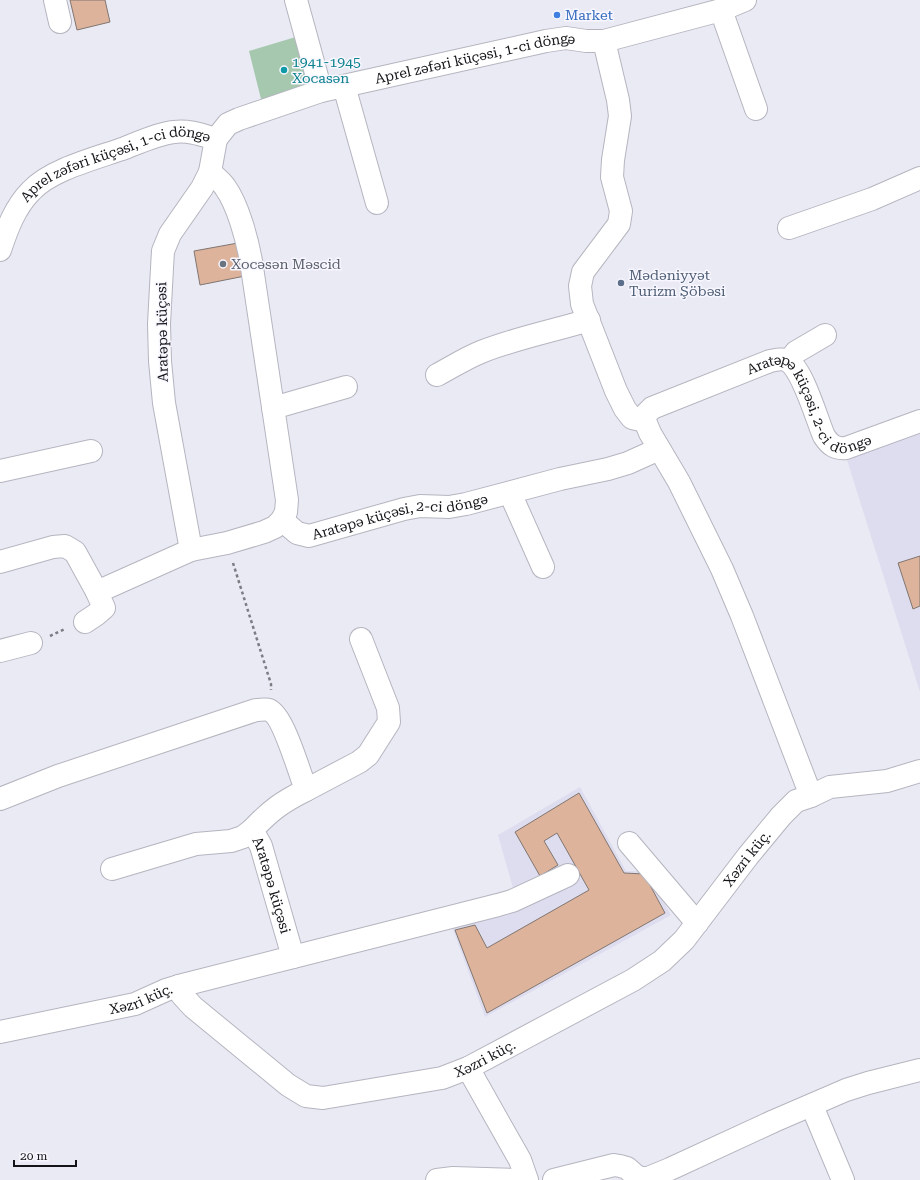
<svg xmlns="http://www.w3.org/2000/svg" width="920" height="1180" font-family="'Roboto Serif',serif">
<style>
.built{fill:#dedcef}
.green{fill:#a5c8ae}
.building{fill:#ddb39c;stroke:#807670}
.lines{fill:none;stroke-linecap:round;stroke-linejoin:round}
.minor-casing{stroke:#b5b5c0;stroke-width:24}
.path{stroke:#7c7c83;stroke-width:2.5;stroke-dasharray:3 3;stroke-linecap:butt}
.minor{stroke:#fff;stroke-width:22}
.shop-dot{fill:#3f7fe0;stroke:#f8f7ff;stroke-width:1.5}
.culture-dot{fill:#0f9aa8;stroke:#f8f7ff;stroke-width:1.5}
.worship-dot{fill:#6b7280;stroke:#f8f7ff;stroke-width:1.5}
.service-dot{fill:#5c6f8a;stroke:#f8f7ff;stroke-width:1.5}
.labels{text-anchor:middle;dominant-baseline:central;stroke-width:3;stroke-linejoin:round;paint-order:stroke}
.shop-label{font-size:14px;fill:#366cbe;stroke:#f8f7ff;text-anchor:start}
.street-label{font-size:14px;fill:#141317;stroke:#f8f7ff}
.culture-label{font-size:14px;fill:#0d838f;stroke:#f8f7ff;text-anchor:start}
.worship-label{font-size:14px;fill:#5b616d;stroke:#f8f7ff;text-anchor:start}
.service-label{font-size:14px;fill:#4e5e75;stroke:#f8f7ff;text-anchor:start}
</style>
<rect width="100%" height="100%" fill="#eaeaf5"/>
<!-- built -->
<path class="built" d="M920 433V692L847 460Z
M580 787 626 871H646L671 915 485 1017 452 927 462 903 513 888 498 835Z"/>
<!-- green -->
<path class="green" d="M299 36 313 86 262 103 249 51Z"/>
<!-- building -->
<path class="building" d="M70 0H105L110 22 77 30Z
M238 243 245 276 200 285 194 251Z
M920 556V606L913 609 898 563Z
M579 793 624 873 644 874 665 913 487 1013 455 930 475 925 487 948 589 890 557 833 544 841 558 865 540 876 515 832Z"/>
<g class="lines">
<defs>
<g id="minor">
<path d="M55 0 60 22"/>
<path d="M296 0 321 91"/>
<path d="M721 10 756 109"/>
<path d="M604 41 618 100 620 116 613 160 612 177 621 211 619 224 583 272 580 286 582 304 616 391 625 409 632 418 645 421"/>
<path d="M344 86 377 203"/>
<path d="M210 172C215 177 221 181 225 187 238 205 247 239 251 261L287 500 286 512 282 520"/>
<path d="M789 228 872 199 920 178"/>
<path id="s1" d="M0 250C7 229 15 207 31 191 51 169 97 158 125 148 140 142 157 134 174 132 189 130 202 135 216 139L228 124 239 119 321 91 546 41 566 38 586 41H604L721 10 745 0"/>
<path d="M789 361 796 352 825 335"/>
<path d="M437 375C452 367 466 358 481 352 516 338 553 331 589 320"/>
<path d="M273 408 346 387"/>
<path d="M0 471 91 451"/>
<path d="M510 493 543 567"/>
<path d="M191 550 164 403 160 361 159 324 162 268 163 251 170 234 202 188 210 172 216 139"/>
<path d="M0 562 53 547 65 546 75 552 97 592"/>
<path id="s2" d="M85 622 97 614 104 608 97 592 191 550 227 543 264 532 275 527 282 520 297 533 309 536 404 509 420 506 449 507 466 504 560 479 608 469 628 463 659 449"/>
<path d="M0 651 31 643"/>
<path d="M306 790 359 762 368 755 389 722 388 708 361 639"/>
<path id="s3" d="M811 796 742 616 722 569 679 482 650 433 645 421 646 414 652 408 770 361C776 360 783 358 788 361 803 370 817 420 824 436 830 445 835 449 846 448L920 421"/>
<path id="s4" d="M0 799 58 776 256 710C260 710 266 709 269 710 283 715 300 774 306 790 282 802 271 810 252 830L261 846 293 957 179 986"/>
<path d="M629 843 697 923"/>
<path d="M112 869 196 844 231 841 243 837 252 830"/>
<path d="M293 957 498 905 512 901 568 875"/>
<path id="s5" d="M0 1032 135 1004 166 990 179 986 182 995 193 1007 288 1085 306 1096 323 1098 442 1078 468 1068 633 980 662 961 684 940 748 856 781 816 796 801 811 796 830 787 887 781 920 771"/>
<path d="M468 1068 520 1160 527 1180"/>
<path d="M812 1106 843 1180"/>
<path d="M437 1180 453 1178 520 1180"/>
<path d="M554 1180 614 1165 620 1166 627 1168 636 1176 641 1178H648L670 1169 774 1121 846 1090 868 1083 920 1070"/>
</g>
</defs>
<!-- minor casing -->
<use href="#minor" class="minor-casing"/>
<!-- path -->
<path class="path" d="M233 563 271 684V690
M50 636 65 629"/>
<!-- minor -->
<use href="#minor" class="minor"/>
</g>
<!-- markers -->
<circle class="shop-dot" cx="557" cy="15" r="4"/>
<circle class="culture-dot" cx="284" cy="70" r="4"/>
<circle class="worship-dot" cx="223" cy="264" r="4"/>
<circle class="service-dot" cx="621" cy="283" r="4"/>
<g class="labels">
<!-- shop labels -->
<g class="shop-label">
<text x="565" y="15">Market</text>
</g>
<!-- street labels -->
<g class="street-label">
<text stroke="none"><textPath href="#s1" startOffset="542">Aprel zəfəri küçəsi, 1-ci döngə</textPath></text>
<text stroke="none"><textPath href="#s1" startOffset="158">Aprel zəfəri küçəsi, 1-ci döngə</textPath></text>
<text transform="translate(162 332) rotate(-91)">Aratəpə küçəsi</text>
<text stroke="none"><textPath href="#s3" startOffset="619">Aratəpə küçəsi, 2-ci döngə</textPath></text>
<text stroke="none"><textPath href="#s2" startOffset="367">Aratəpə küçəsi, 2-ci döngə</textPath></text>
<text stroke="none"><textPath href="#s5" startOffset="876">Xəzri küç.</textPath></text>
<text stroke="none"><textPath href="#s4" startOffset="500">Aratəpə küçəsi</textPath></text>
<text stroke="none"><textPath href="#s5" startOffset="145">Xəzri küç.</textPath></text>
<text stroke="none"><textPath href="#s5" startOffset="540">Xəzri küç.</textPath></text>
</g>
<!-- culture labels -->
<g class="culture-label">
<text x="292" y="62">1941-1945<tspan x="292" dy="16">Xocasən</tspan></text>
</g>
<!-- worship labels -->
<g class="worship-label">
<text x="231" y="264">Xocəsən Məscid</text>
</g>
<!-- service labels -->
<g class="service-label">
<text x="629" y="275">Mədəniyyət<tspan x="629" dy="16">Turizm Şöbəsi</tspan></text>
</g>
</g>
<!-- scale -->
<path d="M14 1160v6h62v-6" fill="none" stroke="#141317" stroke-width="2"/>
<text x="20" y="1160" font-size="12" fill="#141317" stroke="#f8f7ff" stroke-width="3" paint-order="stroke">20 m</text>
</svg>
